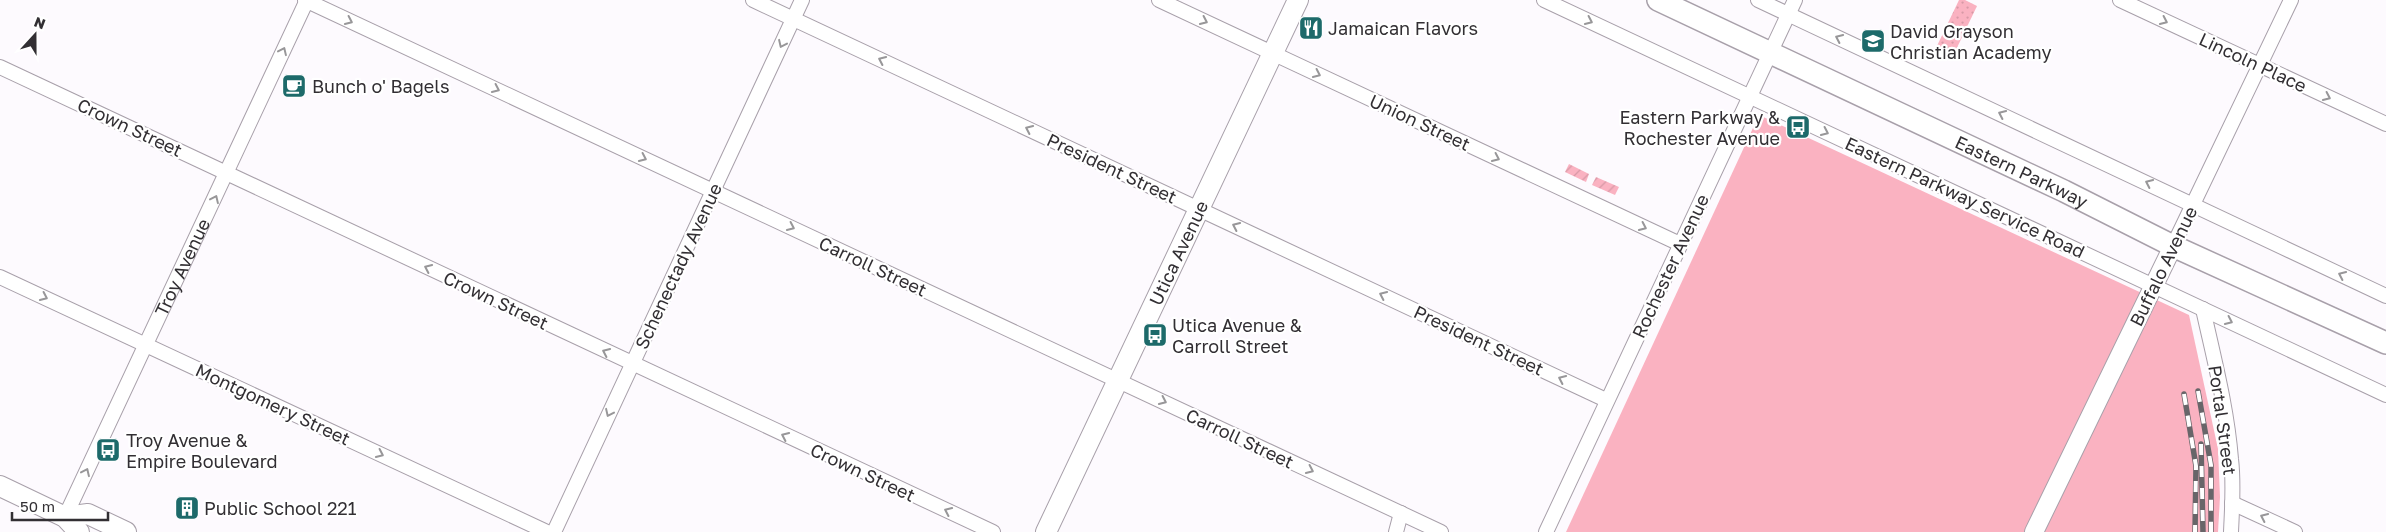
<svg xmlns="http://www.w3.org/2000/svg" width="2386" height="532" font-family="'Golos Text',sans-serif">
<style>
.grass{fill:url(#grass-dots)}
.park{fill:#fab2c1}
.garden{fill:url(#garden-furrows)}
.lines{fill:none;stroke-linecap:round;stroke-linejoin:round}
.minor-casing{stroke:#a8a0aa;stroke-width:16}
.tertiary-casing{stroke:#a8a0aa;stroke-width:20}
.secondary-casing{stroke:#a8a0aa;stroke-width:22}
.primary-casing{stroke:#a8a0aa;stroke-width:24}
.minor{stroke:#fff;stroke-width:14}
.tertiary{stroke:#fff;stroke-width:18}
.secondary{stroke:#fff;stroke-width:20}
.primary{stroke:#fff;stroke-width:21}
.rail-casing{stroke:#686569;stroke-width:5.5}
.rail{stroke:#fff;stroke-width:4;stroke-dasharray:11;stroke-linecap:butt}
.oneway{stroke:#989799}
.labels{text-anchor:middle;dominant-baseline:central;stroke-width:4.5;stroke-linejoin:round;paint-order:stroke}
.poi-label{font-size:18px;fill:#322f33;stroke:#fff;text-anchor:start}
.street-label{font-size:18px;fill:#322f33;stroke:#fff}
</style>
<defs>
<pattern id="grass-dots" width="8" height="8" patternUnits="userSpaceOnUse" patternTransform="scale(1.25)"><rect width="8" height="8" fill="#fab2c1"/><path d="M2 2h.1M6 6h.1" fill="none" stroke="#d799a6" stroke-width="1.8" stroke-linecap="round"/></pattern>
<pattern id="garden-furrows" width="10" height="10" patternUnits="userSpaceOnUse" patternTransform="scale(1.25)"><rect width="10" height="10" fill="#fab2c1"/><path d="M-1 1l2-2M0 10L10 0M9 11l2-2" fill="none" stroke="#d799a6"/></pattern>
</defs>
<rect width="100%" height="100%" fill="#fdfafe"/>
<!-- grass -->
<path class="grass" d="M1959 0H1965L1977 6 1953 56 1936 48Z"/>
<!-- park -->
<path class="park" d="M1759 115 2189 315 2218 449 2220 497 2218 532H1566Z"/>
<!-- garden -->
<path class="garden" d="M1569 164 1589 174 1586 182 1565 172Z
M1596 177 1619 187 1615 195 1592 185Z"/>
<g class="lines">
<defs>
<g id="minor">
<path d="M305 0 1441 532"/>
<path d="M753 0 1606 400"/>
<path d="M1159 0 1680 244"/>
<path d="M1544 0 2386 395"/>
<path d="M1758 0 2386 296"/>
<path d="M2120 0 2386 124"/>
<path d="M0 67 993 532"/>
<path d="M2173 246 2291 0"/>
<path d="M0 277 547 532"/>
<path d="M2203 309C2214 359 2227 408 2231 459 2234 483 2232 508 2231 532"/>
<path d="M2232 503 2295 532"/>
<path id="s1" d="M65 517 307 0"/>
<path d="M554 532 802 0"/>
<path d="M1396 532 1401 513"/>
<path d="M1546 532 1795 0"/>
</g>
<path id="tertiary" d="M2034 532 2173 246"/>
<g id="secondary">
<path d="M0 486 65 517 79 532"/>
<path d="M65 517 88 514 126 532"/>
<path id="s2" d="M1046 532 1298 0"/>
</g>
<g id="primary">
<path id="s3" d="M1658 0 2064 191 2173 246 2386 343"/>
</g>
</defs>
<!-- minor casing -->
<use href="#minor" class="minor-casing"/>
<!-- tertiary casing -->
<use href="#tertiary" class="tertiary-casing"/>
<!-- secondary casing -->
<use href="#secondary" class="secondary-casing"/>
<!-- primary casing -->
<use href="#primary" class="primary-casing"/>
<!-- minor -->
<use href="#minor" class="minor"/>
<!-- tertiary -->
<use href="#tertiary" class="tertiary"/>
<!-- secondary -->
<use href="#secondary" class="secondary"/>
<!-- primary -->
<use href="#primary" class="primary"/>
<defs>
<path id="rail" d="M2198 391 2211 465V532
M2184 394 2196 466 2195 532
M2201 444 2203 532"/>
</defs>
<!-- rail casing -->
<use href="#rail" class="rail-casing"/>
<!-- rail -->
<use href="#rail" class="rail"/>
</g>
<!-- one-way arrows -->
<defs><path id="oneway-chevron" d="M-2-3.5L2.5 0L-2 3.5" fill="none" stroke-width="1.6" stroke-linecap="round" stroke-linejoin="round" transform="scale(1.25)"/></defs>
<g class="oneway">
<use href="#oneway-chevron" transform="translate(349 21) rotate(25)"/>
<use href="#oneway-chevron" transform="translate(1204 21) rotate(25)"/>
<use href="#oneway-chevron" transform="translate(1589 21) rotate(25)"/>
<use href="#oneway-chevron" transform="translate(2164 21) rotate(25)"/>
<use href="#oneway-chevron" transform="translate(1839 38) rotate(-155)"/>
<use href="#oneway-chevron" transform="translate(782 44) rotate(115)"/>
<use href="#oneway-chevron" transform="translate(283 51) rotate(-65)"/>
<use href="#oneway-chevron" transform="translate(882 60) rotate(-155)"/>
<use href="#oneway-chevron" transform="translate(1317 74) rotate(25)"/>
<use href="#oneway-chevron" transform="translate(496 89) rotate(25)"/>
<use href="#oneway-chevron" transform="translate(2327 97) rotate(25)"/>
<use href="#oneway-chevron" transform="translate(2002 114) rotate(-155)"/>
<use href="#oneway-chevron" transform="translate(1029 129) rotate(-155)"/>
<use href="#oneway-chevron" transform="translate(1825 132) rotate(25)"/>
<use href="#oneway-chevron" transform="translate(643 158) rotate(25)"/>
<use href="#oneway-chevron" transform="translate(1496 158) rotate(25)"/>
<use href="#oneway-chevron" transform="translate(2149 183) rotate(-155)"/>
<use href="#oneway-chevron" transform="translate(215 199) rotate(-65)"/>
<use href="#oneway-chevron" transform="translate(1236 226) rotate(-155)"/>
<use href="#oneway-chevron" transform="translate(791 227) rotate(25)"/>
<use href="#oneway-chevron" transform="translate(1643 227) rotate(25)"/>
<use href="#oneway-chevron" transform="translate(428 268) rotate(-155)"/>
<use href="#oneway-chevron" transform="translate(2342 275) rotate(-155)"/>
<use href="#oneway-chevron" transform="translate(1383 295) rotate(-155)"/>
<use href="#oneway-chevron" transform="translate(44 297) rotate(25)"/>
<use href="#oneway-chevron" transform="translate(2229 321) rotate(25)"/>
<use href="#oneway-chevron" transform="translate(606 352) rotate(-155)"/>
<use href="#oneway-chevron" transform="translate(1562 379) rotate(-155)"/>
<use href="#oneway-chevron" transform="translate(1163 401) rotate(25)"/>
<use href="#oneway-chevron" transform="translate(609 413) rotate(115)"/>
<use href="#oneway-chevron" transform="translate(785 436) rotate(-155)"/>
<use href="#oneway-chevron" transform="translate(380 454) rotate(25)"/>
<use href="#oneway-chevron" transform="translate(1310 470) rotate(25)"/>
<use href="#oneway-chevron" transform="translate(86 472) rotate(-65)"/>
<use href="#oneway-chevron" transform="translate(948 511) rotate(-155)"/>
<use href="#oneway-chevron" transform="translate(2264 517) rotate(-155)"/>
</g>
<!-- icons -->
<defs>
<symbol id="restaurant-square" viewBox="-11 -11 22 22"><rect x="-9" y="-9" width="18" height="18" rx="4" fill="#1d6a6a" stroke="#fff"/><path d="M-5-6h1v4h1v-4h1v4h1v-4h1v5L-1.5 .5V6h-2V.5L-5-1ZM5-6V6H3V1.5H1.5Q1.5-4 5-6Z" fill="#fff"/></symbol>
<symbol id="school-square" viewBox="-11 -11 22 22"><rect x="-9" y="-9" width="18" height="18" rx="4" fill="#1d6a6a" stroke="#fff"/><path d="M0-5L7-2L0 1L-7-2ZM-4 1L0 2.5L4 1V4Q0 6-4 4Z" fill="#fff"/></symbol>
<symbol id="cafe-square" viewBox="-11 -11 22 22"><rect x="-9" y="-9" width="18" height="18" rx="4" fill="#1d6a6a" stroke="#fff"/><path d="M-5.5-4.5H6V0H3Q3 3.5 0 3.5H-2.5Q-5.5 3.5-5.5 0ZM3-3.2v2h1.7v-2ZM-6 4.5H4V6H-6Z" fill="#fff"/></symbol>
<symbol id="bus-square" viewBox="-11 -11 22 22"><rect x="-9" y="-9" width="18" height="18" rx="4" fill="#1d6a6a" stroke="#fff"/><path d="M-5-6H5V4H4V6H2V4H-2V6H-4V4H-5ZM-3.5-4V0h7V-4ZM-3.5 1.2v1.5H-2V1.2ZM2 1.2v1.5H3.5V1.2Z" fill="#fff"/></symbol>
<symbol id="building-square" viewBox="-11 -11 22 22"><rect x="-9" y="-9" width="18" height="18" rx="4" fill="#1d6a6a" stroke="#fff"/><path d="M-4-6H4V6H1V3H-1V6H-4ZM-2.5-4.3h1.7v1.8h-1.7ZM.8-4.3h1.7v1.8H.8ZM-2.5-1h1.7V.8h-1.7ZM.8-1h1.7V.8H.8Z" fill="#fff"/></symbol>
</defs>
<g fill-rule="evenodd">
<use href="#restaurant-square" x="1297" y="14" width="28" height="28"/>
<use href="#school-square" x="1859" y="27" width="28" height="28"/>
<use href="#cafe-square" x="280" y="72" width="28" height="28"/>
<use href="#bus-square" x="1784" y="113" width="28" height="28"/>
<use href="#bus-square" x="1141" y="321" width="28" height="28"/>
<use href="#bus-square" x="94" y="436" width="28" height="28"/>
<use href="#building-square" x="173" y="494" width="28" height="28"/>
</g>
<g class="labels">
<!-- poi labels -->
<g class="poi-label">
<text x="1328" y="28">Jamaican Flavors</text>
<text x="1890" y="31">David Grayson<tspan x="1890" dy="21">Christian Academy</tspan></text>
<text x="312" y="86">Bunch o' Bagels</text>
<text x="1780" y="117" text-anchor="end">Eastern Parkway &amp;<tspan x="1780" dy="21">Rochester Avenue</tspan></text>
<text x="1172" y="325">Utica Avenue &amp;<tspan x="1172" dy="21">Carroll Street</tspan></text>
<text x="126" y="440">Troy Avenue &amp;<tspan x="126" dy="21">Empire Boulevard</tspan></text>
<text x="204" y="508">Public School 221</text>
</g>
<!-- street labels -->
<g class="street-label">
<text transform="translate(2253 62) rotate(25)">Lincoln Place</text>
<text transform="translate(1420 122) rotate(25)">Union Street</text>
<text transform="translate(130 127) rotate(25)">Crown Street</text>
<text transform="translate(1112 168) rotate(25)">President Street</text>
<text stroke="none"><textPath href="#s3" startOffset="402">Eastern Parkway</textPath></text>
<text transform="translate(1965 197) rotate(25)">Eastern Parkway Service Road</text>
<text stroke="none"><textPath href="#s2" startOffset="309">Utica Avenue</textPath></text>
<text stroke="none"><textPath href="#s1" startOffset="276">Troy Avenue</textPath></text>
<text transform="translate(678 266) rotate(-65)">Schenectady Avenue</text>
<text transform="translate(873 266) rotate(25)">Carroll Street</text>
<text transform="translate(1670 266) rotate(-65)">Rochester Avenue</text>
<text transform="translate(2163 266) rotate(-64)">Buffalo Avenue</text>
<text transform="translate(496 300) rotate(25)">Crown Street</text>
<text transform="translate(1479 340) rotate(25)">President Street</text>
<text transform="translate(273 404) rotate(25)">Montgomery Street</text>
<text transform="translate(2223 420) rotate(82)">Portal Street</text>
<text transform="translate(1240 438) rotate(25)">Carroll Street</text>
<text transform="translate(863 472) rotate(25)">Crown Street</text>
</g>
</g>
<!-- north arrow -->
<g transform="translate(35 35) rotate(21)" stroke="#ffffff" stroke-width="4" paint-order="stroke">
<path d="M0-4L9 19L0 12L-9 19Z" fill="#322f33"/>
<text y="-8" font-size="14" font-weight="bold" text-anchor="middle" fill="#322f33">N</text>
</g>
<!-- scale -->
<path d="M12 512v8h96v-8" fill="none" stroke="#322f33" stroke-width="2.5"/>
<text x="20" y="512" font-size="15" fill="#322f33" stroke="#ffffff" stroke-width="4" paint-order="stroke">50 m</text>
</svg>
